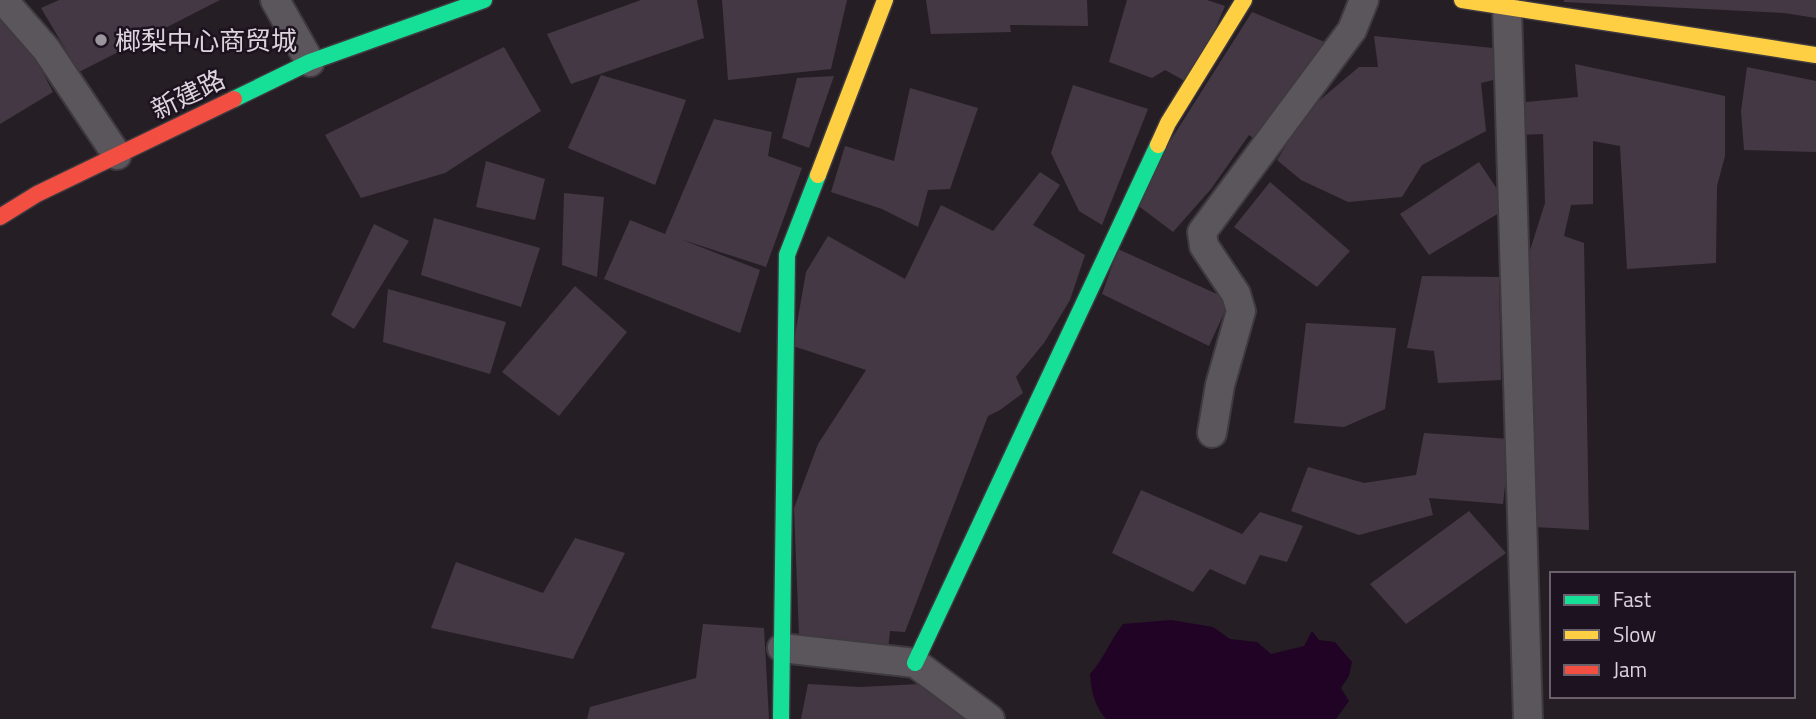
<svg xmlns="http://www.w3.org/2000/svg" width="1816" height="719" font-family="'Titillium Web','Noto Sans SC',sans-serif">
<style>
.water{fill:#200325}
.building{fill:#443845}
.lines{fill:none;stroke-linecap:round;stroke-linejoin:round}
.street-casing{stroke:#3f3a3f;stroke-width:32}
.fast-casing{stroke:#3f3a3f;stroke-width:19}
.slow-casing{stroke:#3f3a3f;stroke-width:19}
.jam-casing{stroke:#3f3a3f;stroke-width:19}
.street{stroke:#5b565b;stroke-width:28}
.fast{stroke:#16e098;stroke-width:16}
.slow{stroke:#ffcf43;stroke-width:16}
.jam{stroke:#f24e42;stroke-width:16}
.poi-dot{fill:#9c959d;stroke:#1d121f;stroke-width:2.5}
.labels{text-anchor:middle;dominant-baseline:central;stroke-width:5;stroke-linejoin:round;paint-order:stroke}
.poi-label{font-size:26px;fill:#dcd4dd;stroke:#1d121f;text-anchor:start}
.street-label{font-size:26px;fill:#dcd4dd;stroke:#1d121f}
</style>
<rect width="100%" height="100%" fill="#251f25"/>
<!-- water -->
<path class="water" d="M1171 620 1213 627 1230 639 1257 642 1271 654 1304 646 1312 631 1319 640 1335 642 1352 662 1349 676 1341 688 1349 701 1336 719H1106C1095 707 1091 691 1090 674 1104 659 1110 640 1123 624Z"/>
<!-- building -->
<path class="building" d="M59 0H220L79 72 41 8Z
M641 0H697L704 38 571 84 547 34Z
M722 0H847L831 69 728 80Z
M926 0H1087L1088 26 1010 25 1011 32 931 34Z
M1127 0H1207L1225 6 1192 85 1165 70 1152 78 1109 62Z
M1564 0H1816V18L1784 13 1564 2Z
M0 2 22 33 53 92 0 124Z
M1252 12 1332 45 1266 146 1249 135 1211 189 1173 232 1132 201Z
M1374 36 1493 48 1497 79 1481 83 1486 131 1422 165 1402 197 1348 202 1301 180 1277 160 1308 110 1359 67H1378Z
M504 47 541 111 445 173 361 198 325 135Z
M1575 64 1725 96V156L1717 186 1716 263 1627 269 1620 146 1593 141V204L1571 205 1564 236 1584 243 1589 530 1535 527 1526 263 1545 203 1543 134 1519 135 1516 103 1578 97Z
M1747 67 1816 81V152L1744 150 1741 111Z
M601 75 686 100 655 185 568 148Z
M834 76 809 148 782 138 797 78Z
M1073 85 1148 109 1102 225 1079 211 1051 153Z
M910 88 978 108 950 189 928 190 918 227 882 209 831 192 845 146 894 161Z
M714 119 772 132 768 156 802 168 766 267 680 239 760 270 740 333 604 279 630 220 665 234Z
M486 161 545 179 535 220 476 207Z
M1479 162 1509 207 1429 255 1400 214Z
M1040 172 1060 185 1033 225 1085 255 1070 300 1044 343 1016 377 1023 393 1000 410 988 416 905 632 890 631 887 660 799 635 794 508 818 444 866 370 793 346 806 272 828 236 905 279 941 205 993 231Z
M1270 182 1350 251 1317 287 1234 227Z
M564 193 604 197 597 277 562 265Z
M434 218 540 248 521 307 421 275Z
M374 224 409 241 354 329 331 315Z
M1118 249 1230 300 1209 346 1102 294Z
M1422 276 1499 277 1501 380 1438 383 1434 351 1407 348Z
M575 286 627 332 559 416 502 372Z
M388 289 506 322 490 374 383 342Z
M1306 323 1396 328 1385 409 1344 427 1294 423Z
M1424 433 1510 439 1503 504 1429 498 1433 515 1359 535 1291 511 1308 467 1364 483 1416 475Z
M1141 490 1242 534 1260 512 1303 526 1287 562 1260 555 1245 585 1210 569 1193 592 1112 553Z
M1469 511 1506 553 1406 624 1370 584Z
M575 538 625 553 573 659 431 628 456 562 543 593Z
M703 624 764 628 769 719H587L590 707 696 678Z
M808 684 860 687 920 684 970 719H801Z"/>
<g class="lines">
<defs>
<path id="street" d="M3 0 46 49 117 155
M275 0 310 62
M1507 8 1528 719
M1212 433 1220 385 1241 311 1236 294 1204 246 1202 232 1352 30 1364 0
M782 648 915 663 990 719"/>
<path id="fast" d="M234 99 310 62 484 0
M915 663 1158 145
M781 719 787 255 818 175"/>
<path id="slow" d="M1462 0 1816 55
M1158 145 1168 123 1244 0
M818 175 885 0"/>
<path id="jam" d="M0 217 37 194 234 99"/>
</defs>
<!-- street casing -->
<use href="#street" class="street-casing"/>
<!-- fast casing -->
<use href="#fast" class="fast-casing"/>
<!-- slow casing -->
<use href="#slow" class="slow-casing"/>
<!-- jam casing -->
<use href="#jam" class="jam-casing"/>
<!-- street -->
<use href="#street" class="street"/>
<!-- fast -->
<use href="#fast" class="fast"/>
<!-- slow -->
<use href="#slow" class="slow"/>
<!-- jam -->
<use href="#jam" class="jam"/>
</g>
<!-- markers -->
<circle class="poi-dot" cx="101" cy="40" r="7"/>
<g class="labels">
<!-- poi labels -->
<g class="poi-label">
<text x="115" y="40">榔梨中心商贸城</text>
</g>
<!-- street labels -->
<g class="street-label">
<text transform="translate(188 94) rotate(-26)">新建路</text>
</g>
</g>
<!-- legend -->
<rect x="1550" y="572" width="245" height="126" fill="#1d121f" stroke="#69606b" stroke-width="2"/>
<rect x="1564" y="595" width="35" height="10" fill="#16e098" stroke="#69606b" stroke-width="2"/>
<text x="1613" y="607" font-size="21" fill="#dcd4dd">Fast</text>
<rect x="1564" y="630" width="35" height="10" fill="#ffcf43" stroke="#69606b" stroke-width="2"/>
<text x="1613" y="642" font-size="21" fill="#dcd4dd">Slow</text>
<rect x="1564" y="665" width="35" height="10" fill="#f24e42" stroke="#69606b" stroke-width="2"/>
<text x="1613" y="677" font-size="21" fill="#dcd4dd">Jam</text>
</svg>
